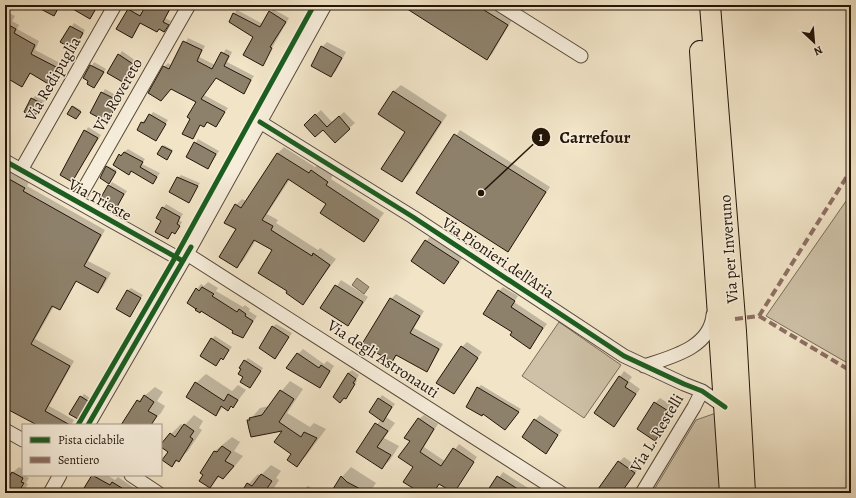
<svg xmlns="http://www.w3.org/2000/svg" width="856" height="498" font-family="Alegreya,serif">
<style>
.green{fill:#cec1a7;stroke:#786b58}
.water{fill:#ab9e86;stroke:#756754}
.shadow{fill:#0003}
.building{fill:#8e816b;stroke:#231508}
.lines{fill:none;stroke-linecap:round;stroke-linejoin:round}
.street-casing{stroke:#564938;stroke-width:15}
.primary-casing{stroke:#231508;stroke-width:22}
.street{stroke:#f6eddb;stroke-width:13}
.primary{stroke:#f1e4c7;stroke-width:20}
.quiet{stroke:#8d6e63;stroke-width:4;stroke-dasharray:8 4;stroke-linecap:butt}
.cycleway-casing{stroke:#f6eddb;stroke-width:8}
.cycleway{stroke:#1b5e20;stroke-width:5}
.labels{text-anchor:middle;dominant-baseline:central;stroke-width:3;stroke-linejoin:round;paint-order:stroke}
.street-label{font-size:16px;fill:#231508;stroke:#f6eddb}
.leader{fill:none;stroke:#231508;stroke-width:1.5}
.callout-dot{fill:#231508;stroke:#f6eddb;stroke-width:1.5}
.mark-label{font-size:12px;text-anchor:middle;font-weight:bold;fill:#fff}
.callout-label{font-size:17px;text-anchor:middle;font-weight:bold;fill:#231508;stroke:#f6eddb;stroke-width:3;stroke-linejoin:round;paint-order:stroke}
</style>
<rect width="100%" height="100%" fill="#f1e4c7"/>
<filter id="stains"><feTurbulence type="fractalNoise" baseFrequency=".005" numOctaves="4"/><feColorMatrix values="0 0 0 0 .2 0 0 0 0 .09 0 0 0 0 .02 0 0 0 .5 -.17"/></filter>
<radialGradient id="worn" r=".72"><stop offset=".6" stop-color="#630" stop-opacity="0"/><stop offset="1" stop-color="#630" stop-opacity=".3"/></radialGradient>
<!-- green -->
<path class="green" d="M851 194V365L766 316Z
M559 322 621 365 584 418 522 376Z
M716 413 721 493H652L696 420Z"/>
<!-- water -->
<path class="water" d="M357 278 369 287 364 294 352 285Z"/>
<!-- shadow -->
<path class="shadow" d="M147 5H173L165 18 171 21 164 31 160 28 157 31 141 22 134 33 129 10 132 6 142 12Z
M403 5H488L512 20 492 54 487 59Z
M273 9 289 18 263 64 254 36 234 14 237 10 263 24Z
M9 13 15 16 12 21 19 25 17 29 39 41 35 50 64 65 49 84 31 73 22 85 8 78 5 80V17Z
M74 23 85 30 77 45 62 42Z
M188 38 205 46 199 57 215 65 226 49 232 52 227 62 254 76 244 92 216 77 204 95 228 108 215 126 208 122 204 126 201 124 192 138V119L197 101 164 67 168 63 172 66Z
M327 42 346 52 336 71 331 76 322 47Z
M122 51 139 63 126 83 108 73Z
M94 62 106 69 94 87 90 81 84 78Z
M401 85 447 115 409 174 402 181 407 131 379 114 394 91Z
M105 89 121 98 107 121 91 112Z
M35 96 45 101 34 116 32 99Z
M74 106 81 110 78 117 73 107Z
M321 110 332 122 344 112 355 123 335 141 324 129 310 120Z
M153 112 168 120 156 140 142 123 145 119 147 120Z
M88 127 101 135 72 181 61 175Z
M460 130 550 187 508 251 417 193Z
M198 139 219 151 208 168 187 157Z
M164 145 173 150 168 157 159 154Z
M284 147 315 167 318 165 333 175 331 179 384 213 364 240 327 204 290 179 267 214 278 220 276 223 318 250 320 248 336 259 302 304 289 291 274 250 256 240 243 261 237 266 236 205 242 199 246 201 278 153Z
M128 149 145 159 142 164 160 173 153 183 132 171 129 173 120 155Z
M108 166 117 170 110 183 107 167Z
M5 169 29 182 27 186 105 230 88 261 111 273 103 287 98 292 77 280 64 304 59 309 54 306 35 339 74 361 49 406 74 420 71 425H39L5 406Z
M181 175 200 183 188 202 178 178Z
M112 182 127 191 117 206 102 198Z
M166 204 183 214 179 220 182 222 178 229 173 231 168 238 163 220 158 217Z
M431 235 463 257 444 282 412 261Z
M341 280 368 297 348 325 322 308Z
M208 282 218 288 216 291 243 307 245 305 250 309 249 311 257 316 243 337 234 331 197 289 201 284 204 286Z
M503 287 518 296 514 302 547 324 533 343 513 332 499 291Z
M131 288 143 295 130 315 127 291Z
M396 294 424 311 414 328 443 344 431 365 426 370 398 354 392 361 391 299Z
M276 324 292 333 275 358 273 327Z
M215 336 232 347 226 355 223 358 222 357 216 365 212 339Z
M467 342 482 352 454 393 462 347Z
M303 349 324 364 327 361 334 366 320 387 298 354Z
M248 358 263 368 250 387 244 377 245 361Z
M352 370 359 375 356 380 357 381 349 394 348 373Z
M624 371 632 377 629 381 640 389 614 425 595 413Z
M206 374 232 391 238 385 246 390 233 407 231 406 228 409 224 406 216 415 196 383Z
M290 381 303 389 287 413 310 427 314 423 326 429 306 456 297 465 285 430 249 421 260 408 269 406Z
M481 385 521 409 505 429 478 388Z
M155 387 163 392 157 401 165 406 161 413 148 425H127L138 401Z
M84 394 90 398 78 418 81 397Z
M382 395 395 404 386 417 395 423 384 438 399 446 390 460 382 468 358 452 381 419 370 412Z
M660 398 677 409 655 440V403Z
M194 415 203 421 199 428 202 430 188 451 172 466 171 434 181 424 184 426Z
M424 415 438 424 424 447 446 462 459 444 477 457 454 492 440 483 434 493H421L414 467 411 441 419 419Z
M540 415 562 430 546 452 535 420Z
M232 437 240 442 234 451 243 456 229 473 220 476 209 487 204 474 201 472 215 451Z
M624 457 639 468 621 493H606L619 462Z
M271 465 281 471 276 478 279 480 271 493H240L258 474 260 476Z
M19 467 23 469V475L29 478 26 483 28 484 23 493H5V486L13 472Z
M351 467 376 483 369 493H341L342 477Z
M503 472 536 493H492L489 491Z
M93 475H107L115 480 118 477 140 492 139 493H82Z
M308 486 317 491 316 493H299Z"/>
<!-- building -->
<path class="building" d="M33 5H60L54 16Z
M66 5H98L90 19Z
M146 5H172L163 22 169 25 164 32 159 29 157 32 140 23 132 38 116 29 128 9 140 16Z
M401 5H476L508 25 487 60Z
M269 11 286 22 270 47 272 48 263 66 243 55 253 37 229 22 233 13 260 27Z
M5 23 16 29 14 33 35 45 31 54 60 69 50 85 30 73 22 87 5 77Z
M70 26 83 33 74 50 60 42Z
M183 41 202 50 197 61 212 69 221 52 229 56 224 66 251 80 244 94 216 78 201 99 225 112 216 127 207 122 204 127 200 125 193 139 182 134 190 119 187 117 196 102 171 89 161 101 148 93 163 66 169 69Z
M321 46 342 58 331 77 311 66Z
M118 54 136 66 126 84 107 73Z
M90 65 104 72 94 88 87 84 88 81 83 78Z
M393 91 441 122 402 182 381 169 405 132 378 114Z
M101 92 119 101 107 122 90 113Z
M31 98 43 104 34 117 24 112Z
M72 106 81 112 76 119 67 114Z
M149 114 166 124 156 141 137 130 141 122 144 123Z
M315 114 327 127 339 116 350 129 335 143 323 130 315 137 304 125Z
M84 130 98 138 72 182 60 175Z
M454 134 546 192 508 252 416 193Z
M194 142 216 154 208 169 186 157Z
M162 146 172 151 167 160 157 154Z
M124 152 143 162 140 167 157 177 153 184 131 171 129 175 113 165 119 154 121 156Z
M277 153 309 173 311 170 328 182 326 185 379 220 364 242 320 213 326 204 288 179 262 220 273 226 271 230 312 256 313 253 330 265 303 305 286 293 287 291 258 273 272 250 254 240 237 268 219 257 236 229 224 223 235 204 241 208Z
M106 166 116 172 109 184 100 178Z
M177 177 198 186 189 203 169 192Z
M9 179 25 188 23 191 101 235 84 266 106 278 98 293 76 281 60 310 52 306 31 344 70 366 45 411 70 425H37L5 408V186Z
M108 185 124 194 117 207 100 199Z
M162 207 180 217 177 224 180 226 175 234 172 232 168 239 155 232 161 221 156 218Z
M425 240 459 262 444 284 411 261Z
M335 285 363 302 348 326 320 308Z
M202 287 214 294 212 296 237 312 239 309 246 314 245 316 253 321 243 338 232 333 233 331 201 311 200 313 195 310 197 308 196 309 187 303 196 288 199 291Z
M127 290 141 298 130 317 116 309Z
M498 290 515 301 511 307 543 328 530 349 510 335 512 332 483 314Z
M390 298 420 316 410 333 439 349 427 372 396 355 392 362 362 344Z
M272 326 289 337 275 359 259 348Z
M211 338 229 350 223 360 221 358 216 366 200 356Z
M461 346 478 358 454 394 436 383Z
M297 353 319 368 321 365 330 371 320 388 286 368Z
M244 360 261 371 250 388 240 382 243 377 238 374 241 369 239 368Z
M348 373 356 379 353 383 355 384 346 399 344 398 340 403 333 397Z
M619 376 628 382 625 387 636 394 614 427 594 413Z
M195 382 224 401 228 394 238 400 233 408 231 406 228 411 221 406 216 416 186 397Z
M477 387 519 412 505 430 483 414 482 416 466 407Z
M280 390 294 399 279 422 301 437 304 432 317 438 297 467 287 460 291 454 274 442 282 431 251 437 249 429 247 420H250L249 418 262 415Z
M144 395 154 402 148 411 157 416 151 425H121L137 400 140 402Z
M80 396 88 401 78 419 69 414Z
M378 398 392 407 383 422 369 412Z
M654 402 673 414 655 441 637 429Z
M418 418 434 429 420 452 441 466 453 448 474 462 454 493 439 484 433 493H421L403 482 413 467 398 457 410 441 404 438Z
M534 419 558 435 546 454 522 437Z
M375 423 388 431 377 447 391 455 382 469 356 452Z
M184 424 194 431 190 437 193 439 179 462 176 460 172 467 162 460 168 452 161 447V444L170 433 175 437Z
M222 446 231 452 225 461 234 466 223 479 218 476 210 488 199 481 203 475 200 473 214 451 217 452Z
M618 461 635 473 621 493H604L598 489Z
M12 472 23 478 21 482 24 483 18 493H5V484Z
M261 474 272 481 264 493H241L247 483 252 486Z
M92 475 110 485 112 482 130 493H81Z
M341 476 347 482 368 493H339L333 489Z
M497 476 510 484 524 493H486Z"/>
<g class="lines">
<defs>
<path id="street" d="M500 5 581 56
M260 122 413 217 624 356 684 384 702 391 725 407
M5 161 183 261
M21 170 115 5
M77 201 189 5
M187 254 561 493
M644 366C671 357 710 348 713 315
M88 425 187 254 325 5
M5 430 23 440
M131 475 158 493
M50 493 60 475
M642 493 694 407 702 391"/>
<path id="primary" d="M710 5 736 331 745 493
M700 51 730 493"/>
</defs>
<!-- street casing -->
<use href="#street" class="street-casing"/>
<!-- primary casing -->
<use href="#primary" class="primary-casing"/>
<!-- street -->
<use href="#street" class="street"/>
<!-- primary -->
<use href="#primary" class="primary"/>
<!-- quiet -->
<path class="quiet" d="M759 316 851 371
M735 319 759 316 851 170"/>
<defs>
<path id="cycleway" d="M260 122 413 217 624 356 684 384 702 391 725 407
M5 161 181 260
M78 425 172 263 314 5
M88 425 191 247"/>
</defs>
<!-- cycleway casing -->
<use href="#cycleway" class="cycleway-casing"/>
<!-- cycleway -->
<use href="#cycleway" class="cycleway"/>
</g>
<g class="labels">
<!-- street labels -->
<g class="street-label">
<text transform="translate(53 79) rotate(-60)">Via Redipuglia</text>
<text transform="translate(118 95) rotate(-60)">Via Rovereto</text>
<text transform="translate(100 200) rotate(29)">Via Trieste</text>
<text transform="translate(729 249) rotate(-94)">Via per Inveruno</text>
<text transform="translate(498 258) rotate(34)">Via Pionieri dell'Aria</text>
<text transform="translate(383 359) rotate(33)">Via degli Astronauti</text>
<text transform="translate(657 433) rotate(-59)">Via L. Restelli</text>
</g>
</g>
<!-- callouts -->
<path class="leader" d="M481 193L541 137"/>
<g class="callout-dot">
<circle cx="481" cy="193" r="4"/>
<circle cx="541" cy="137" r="10"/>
</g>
<g class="mark-label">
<text x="541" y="141">1</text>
</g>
<g class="callout-label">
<text x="595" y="143">Carrefour</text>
</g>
<!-- margin -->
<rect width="856" height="498" fill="none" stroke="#f1e4c7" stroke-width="20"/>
<rect x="6" y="6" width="844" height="486" fill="none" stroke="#231508" stroke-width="2"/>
<rect x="10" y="10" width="836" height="478" fill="none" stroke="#231508"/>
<!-- legend -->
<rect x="22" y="424" width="140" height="52" fill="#f6eddb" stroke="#a29787"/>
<rect x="30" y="437" width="20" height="6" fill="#1b5e20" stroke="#a29787"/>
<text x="58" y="444" font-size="12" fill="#231508">Pista ciclabile</text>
<rect x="30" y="457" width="20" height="6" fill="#8d6e63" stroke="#a29787"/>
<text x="58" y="464" font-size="12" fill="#231508">Sentiero</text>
<!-- north arrow -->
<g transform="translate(814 42) rotate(154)" stroke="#f6eddb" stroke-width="3" paint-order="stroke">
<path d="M0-3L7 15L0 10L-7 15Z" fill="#231508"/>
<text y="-6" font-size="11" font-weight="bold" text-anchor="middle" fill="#231508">N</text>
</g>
<rect width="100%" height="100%" filter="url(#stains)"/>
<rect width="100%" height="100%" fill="url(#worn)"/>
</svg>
